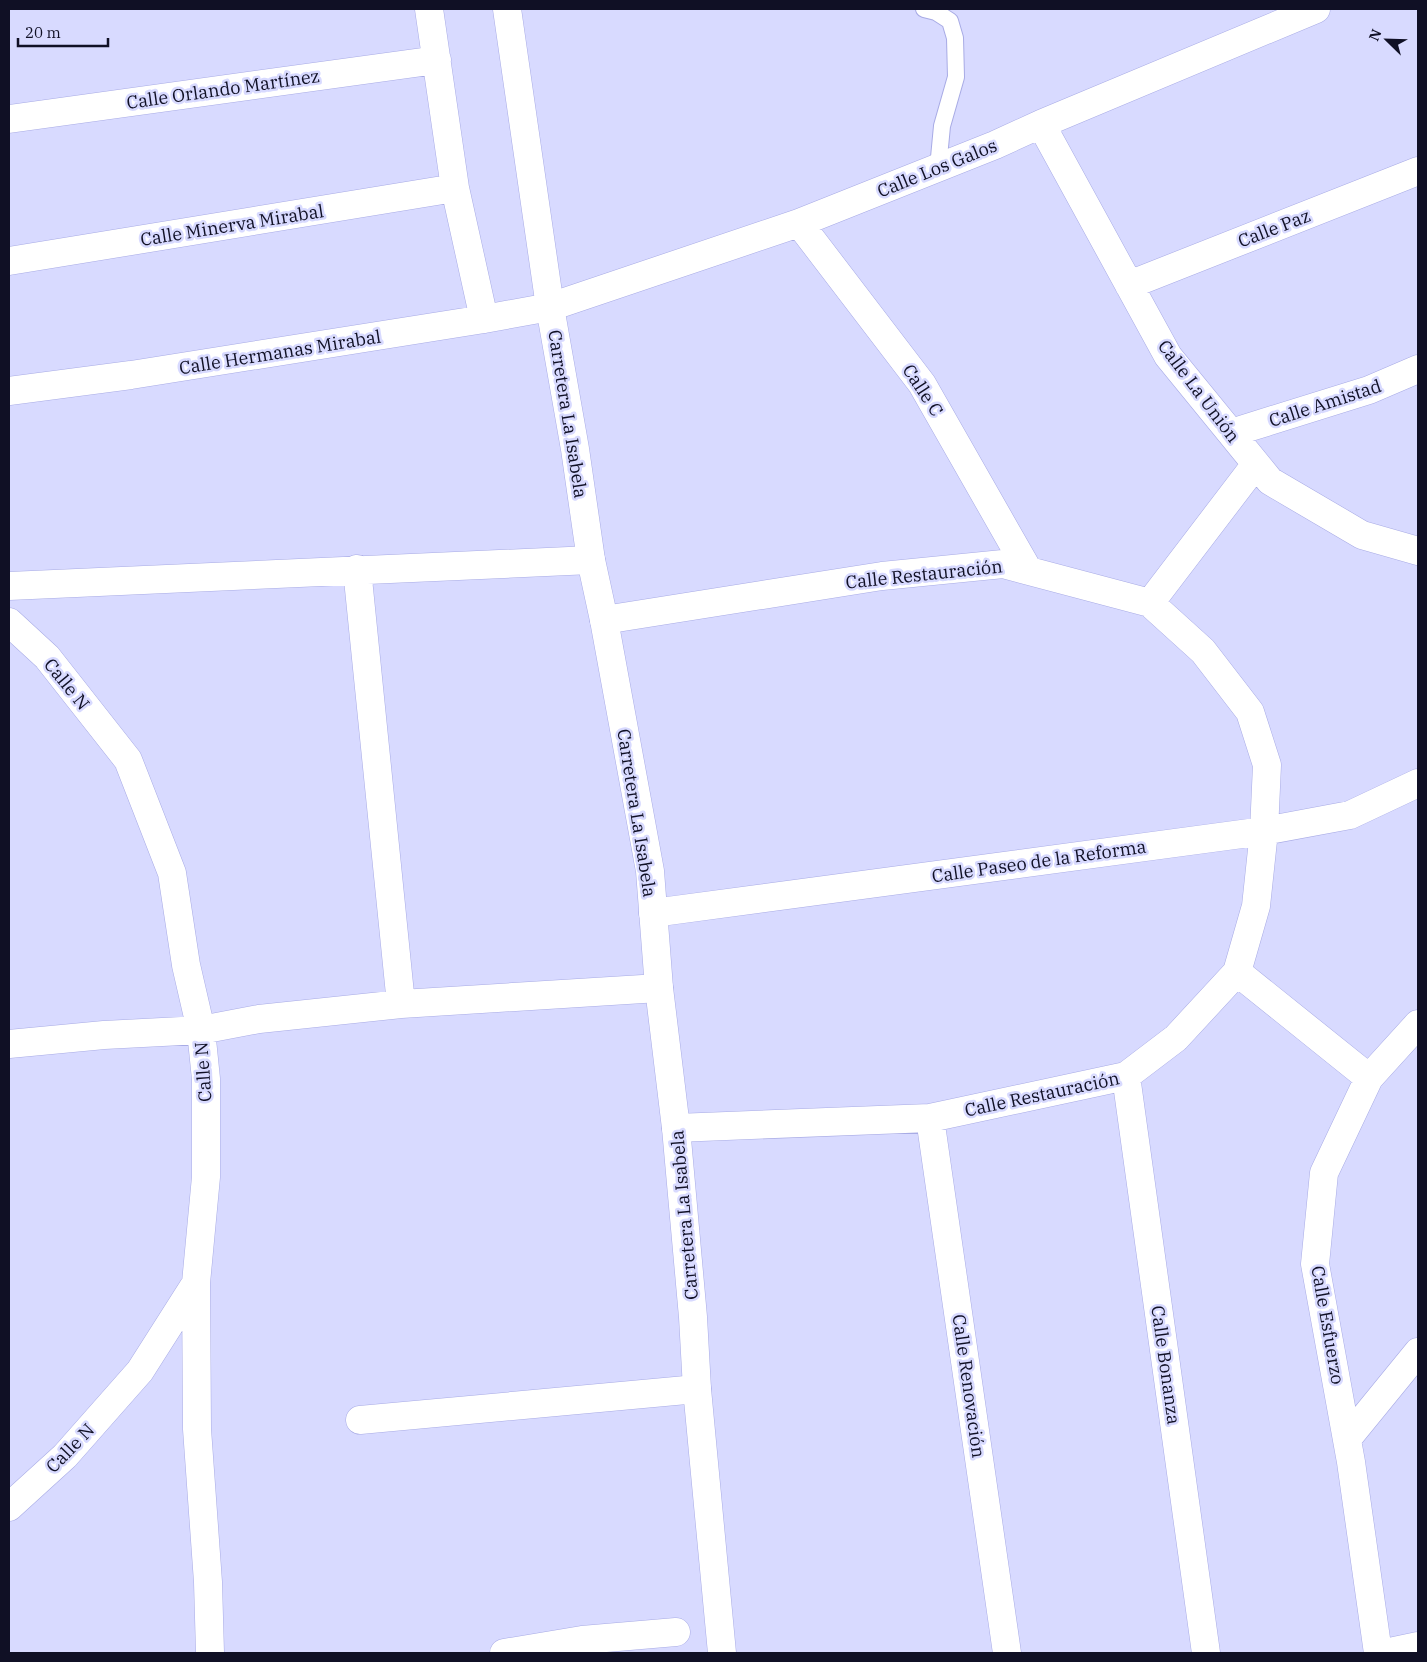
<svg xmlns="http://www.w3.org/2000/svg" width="1427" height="1662" font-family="'IBM Plex Serif',serif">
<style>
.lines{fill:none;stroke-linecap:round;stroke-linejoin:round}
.lane-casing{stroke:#a8abe5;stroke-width:18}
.street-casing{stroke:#a8abe5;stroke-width:29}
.secondary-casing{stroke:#a8abe5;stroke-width:29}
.lane{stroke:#fff;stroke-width:16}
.street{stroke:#fff;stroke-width:28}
.secondary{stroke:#fff;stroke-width:28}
.labels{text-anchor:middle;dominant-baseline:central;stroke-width:5;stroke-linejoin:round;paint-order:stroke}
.street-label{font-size:18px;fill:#101025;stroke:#d8daff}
</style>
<rect width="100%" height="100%" fill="#d8daff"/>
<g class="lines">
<defs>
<path id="lane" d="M924 9 936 12 950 21 955 38 956 77 942 126 938 168"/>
<path id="street" d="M429 9 455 188 484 319
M9 119 437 60
M1041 124 1168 356 1270 481 1362 535 1418 551
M799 223 922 384 1028 570
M9 261 455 188
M1129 285 1418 171
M9 391 131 375 484 319 550 307 799 223 995 145 1041 124 1316 9
M1231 433 1369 390 1418 369
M357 569 401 1004
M9 586 591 560
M1150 603 1256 464
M604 620 882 576 1003 564 1150 603 1203 651 1250 712 1267 765 1264 831 1256 906 1237 972 1176 1038 1126 1076 930 1118 676 1128
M9 622 47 657 128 760 172 873 186 965 201 1030 206 1079V1177L196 1283 140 1371 65 1456 9 1507
M653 913 1264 831 1350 815 1418 783
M1237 972 1369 1078
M9 1044 104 1035 201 1030 259 1019 401 1004 659 988
M1126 1076 1206 1653
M930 1118 1007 1653
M196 1283 197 1429 208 1582 210 1653
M360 1420 697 1389
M1347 1439 1418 1352
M504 1653 582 1640 676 1632
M1378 1653 1351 1462 1315 1264 1324 1173 1369 1078 1418 1024
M1385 1653 1418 1646"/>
<path id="secondary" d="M507 9 550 307 575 449 591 560 604 620 650 871 659 988 676 1128 693 1317 697 1389 722 1653"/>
</defs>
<!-- lane casing -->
<use href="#lane" class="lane-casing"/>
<!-- street casing -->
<use href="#street" class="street-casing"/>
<!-- secondary casing -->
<use href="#secondary" class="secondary-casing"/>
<!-- lane -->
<use href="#lane" class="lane"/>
<!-- street -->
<use href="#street" class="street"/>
<!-- secondary -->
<use href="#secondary" class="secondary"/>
</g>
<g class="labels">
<!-- street labels -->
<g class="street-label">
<text transform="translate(223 89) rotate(-8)">Calle Orlando Martínez</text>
<text transform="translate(937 168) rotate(-22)">Calle Los Galos</text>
<text transform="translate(232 225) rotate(-9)">Calle Minerva Mirabal</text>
<text transform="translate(1274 228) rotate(-21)">Calle Paz</text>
<text transform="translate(280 352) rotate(-9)">Calle Hermanas Mirabal</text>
<text transform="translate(923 390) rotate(57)">Calle C</text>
<text transform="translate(1199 391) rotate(53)">Calle La Unión</text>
<text transform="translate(1325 403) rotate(-18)">Calle Amistad</text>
<text transform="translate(568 414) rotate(81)">Carretera La Isabela</text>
<text transform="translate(924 574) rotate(-6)">Calle Restauración</text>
<text transform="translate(67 684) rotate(51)">Calle N</text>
<text transform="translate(637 813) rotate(81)">Carretera La Isabela</text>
<text transform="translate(1039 861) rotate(-8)">Calle Paseo de la Reforma</text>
<text transform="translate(203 1072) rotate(-94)">Calle N</text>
<text transform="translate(1042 1094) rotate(-12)">Calle Restauración</text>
<text transform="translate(684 1215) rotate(-95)">Carretera La Isabela</text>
<text transform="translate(1328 1325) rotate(80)">Calle Esfuerzo</text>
<text transform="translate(1166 1365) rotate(82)">Calle Bonanza</text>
<text transform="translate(969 1386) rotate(82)">Calle Renovación</text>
<text transform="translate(70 1448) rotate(-46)">Calle N</text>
</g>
</g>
<!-- border -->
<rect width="1427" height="1662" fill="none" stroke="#101025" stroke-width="20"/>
<!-- north arrow -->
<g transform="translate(1387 40) rotate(293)" stroke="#d8daff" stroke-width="4" paint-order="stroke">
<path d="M0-4L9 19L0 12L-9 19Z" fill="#101025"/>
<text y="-8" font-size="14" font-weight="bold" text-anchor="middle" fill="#101025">N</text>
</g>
<!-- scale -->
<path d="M18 38v8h90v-8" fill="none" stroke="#101025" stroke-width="2.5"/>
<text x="25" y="38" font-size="15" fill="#101025" stroke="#d8daff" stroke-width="4" paint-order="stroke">20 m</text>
</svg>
